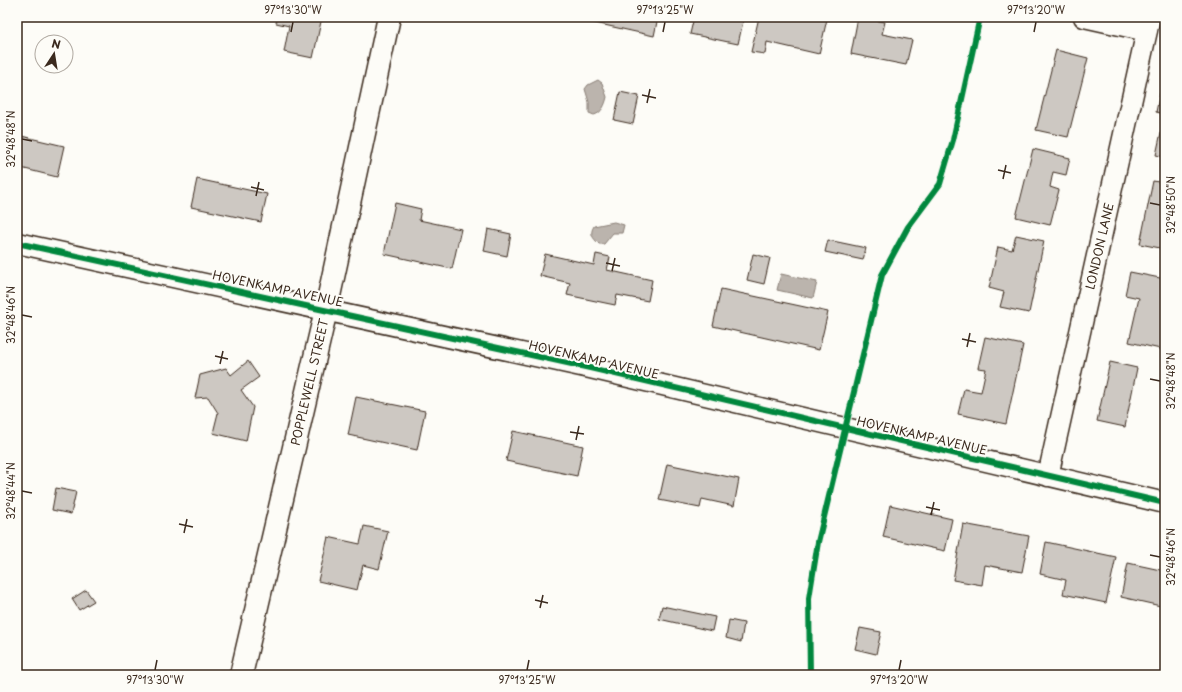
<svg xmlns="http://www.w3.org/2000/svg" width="1182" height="692" font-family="'Playpen Sans',sans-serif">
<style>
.water{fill:#bbb4ad;stroke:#887d74}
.building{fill:#cdc8c2;stroke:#3b2a1e}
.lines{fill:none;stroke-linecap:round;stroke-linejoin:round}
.minor-casing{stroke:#3b2a1e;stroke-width:23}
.tertiary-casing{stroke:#3b2a1e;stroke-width:25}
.minor{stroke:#fdfcf7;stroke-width:20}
.tertiary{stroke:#fdfcf7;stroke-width:22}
.cycleway-casing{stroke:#fdfcf7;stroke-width:8}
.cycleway{stroke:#00873e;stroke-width:6}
.ticks{fill:none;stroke:#3b2a1e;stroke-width:1.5}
.labels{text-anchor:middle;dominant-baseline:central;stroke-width:4;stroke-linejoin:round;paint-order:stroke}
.street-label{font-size:12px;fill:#3b2a1e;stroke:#fdfcf7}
.neatline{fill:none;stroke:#3b2a1e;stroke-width:1.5}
.ticks-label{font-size:10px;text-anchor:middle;fill:#3b2a1e}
</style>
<rect width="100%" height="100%" fill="#fdfcf7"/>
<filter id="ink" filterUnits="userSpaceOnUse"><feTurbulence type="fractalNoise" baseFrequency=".025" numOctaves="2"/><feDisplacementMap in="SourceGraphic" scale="8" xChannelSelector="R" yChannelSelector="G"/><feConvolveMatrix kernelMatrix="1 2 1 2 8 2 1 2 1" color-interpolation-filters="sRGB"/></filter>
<g filter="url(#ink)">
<!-- water -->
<path class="water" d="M598 80 602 83 607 97C605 105 602 113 594 115L589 113V102L585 89 588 85Z
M614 222 624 225 622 233H613L604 244H599C593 238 589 234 594 226Z
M781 274 817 282 813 298 777 290Z"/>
<!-- building -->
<path class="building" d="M277 17H322L313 58 284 52 289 26 276 23Z
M586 17H658L654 36 586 21Z
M694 17H744L738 44 690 34Z
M759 17H819L827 19 819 54 767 42 765 54 751 52Z
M858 17 885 22 882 34 912 40 906 65 851 54Z
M1056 50 1088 58 1068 137 1036 130Z
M620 92 639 96 633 124 614 120Z
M1160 93 1165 94V114L1156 112Z
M1165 114V157L1156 155Z
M17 135 64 146 57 177 17 167Z
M1033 149 1070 158 1066 175 1053 172 1050 187 1059 190 1050 225 1016 217Z
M197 179 267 194 261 222 191 207Z
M1153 181 1165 183V249L1140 244Z
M395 203 421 209 419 220 461 229 452 269 384 254Z
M488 229 511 234 507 256 484 251Z
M1016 235 1044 241 1029 313 1000 307 1004 292 989 288 998 247 1012 250Z
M828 240 866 248 863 260 825 252Z
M545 254 594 265 596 254 610 257 607 270 652 280 648 301 617 295 615 305 567 295 570 283 540 276Z
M753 254 770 258 764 284 747 280Z
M1130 272 1165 279V315L1161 331 1165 332V350L1129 342 1139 298 1125 295Z
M721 289 828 312 819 350 713 326Z
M985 337 1023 345 1006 424 958 414 964 389 981 392 986 369 978 368Z
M248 361 259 377 241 390 253 407 246 441 213 433 218 413 208 397 195 398 200 375 226 368 231 375Z
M1110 362 1137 368 1125 427 1097 421Z
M356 397 425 411 417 450 348 435Z
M513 431 583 446 577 476 506 461Z
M667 464 739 479 734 506 702 499 700 508 659 500Z
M56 488 76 492 71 514 52 510Z
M890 505 952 519 945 551 883 537Z
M963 524 1029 536 1022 572 985 565 982 585 953 580Z
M364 526 388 531 379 569 363 565 357 590 318 581 328 537 360 544Z
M1046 542 1116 557 1106 603 1063 594 1066 580 1040 574Z
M1128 563 1165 571V607L1121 597Z
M86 590 94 601 79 610 72 599Z
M662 606 715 617 712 631 659 619Z
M729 620 744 623 741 642 726 638Z
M860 628 881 632 876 654 855 649Z"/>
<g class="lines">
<defs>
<path id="minor" d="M1084 17 1147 31
M17 243 590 368 1165 503
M1048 476 1150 17"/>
<path id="tertiary" d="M241 675 326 310 389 17"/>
</defs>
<!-- minor casing -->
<use href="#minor" class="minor-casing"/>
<!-- tertiary casing -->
<use href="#tertiary" class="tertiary-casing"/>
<!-- minor -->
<use href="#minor" class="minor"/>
<!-- tertiary -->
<use href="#tertiary" class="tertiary"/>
<defs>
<path id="cycleway" d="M17 243 590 368 1165 503
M810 675 809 598 818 542 882 275 908 227 940 184 953 140 980 17"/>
</defs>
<!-- cycleway casing -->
<use href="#cycleway" class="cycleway-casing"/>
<!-- cycleway -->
<use href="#cycleway" class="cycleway"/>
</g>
</g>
<!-- ticks -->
<path class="ticks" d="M291 32 293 22M663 32 665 22M1034 32 1036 22M642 95 656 98M647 103 650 89M22 139 32 141M998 170 1011 173M1003 179 1006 165M251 187 264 190M256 196 259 182M1150 203 1160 205M606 263 620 266M612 271 615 258M22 315 32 317M962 339 976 342M967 347 970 333M215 356 228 359M220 364 223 351M1150 379 1160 381M570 432 584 434M576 440 579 426M22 491 32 493M926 507 940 510M931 515 934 502M179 524 193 527M184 533 187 519M1150 555 1160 557M535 600 548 603M540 608 543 595M155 670 157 660M527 670 529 660M899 670 901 660"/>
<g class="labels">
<!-- street labels -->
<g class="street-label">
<text transform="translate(1099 246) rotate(-77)">LONDON LANE</text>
<text transform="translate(278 288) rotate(12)">HOVENKAMP AVENUE</text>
<text transform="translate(594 359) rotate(13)">HOVENKAMP AVENUE</text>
<text transform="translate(309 382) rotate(-77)">POPPLEWELL STREET</text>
<text transform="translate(922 435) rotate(13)">HOVENKAMP AVENUE</text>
</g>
</g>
<!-- margin -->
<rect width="1182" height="692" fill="none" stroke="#fdfcf7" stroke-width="44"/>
<!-- north arrow -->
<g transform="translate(54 54) rotate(12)"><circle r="19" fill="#fdfcf7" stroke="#afa8a0"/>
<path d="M0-3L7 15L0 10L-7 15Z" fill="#3b2a1e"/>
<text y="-6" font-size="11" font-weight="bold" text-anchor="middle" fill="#3b2a1e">N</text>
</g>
<rect x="22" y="22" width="1138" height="648" class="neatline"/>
<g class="ticks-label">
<text x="293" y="14">97°13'30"W</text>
<text x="665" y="14">97°13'25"W</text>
<text x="1036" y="14">97°13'20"W</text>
<text transform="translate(11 139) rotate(-90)" y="4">32°48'48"N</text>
<text transform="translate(1171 205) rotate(-90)" y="4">32°48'50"N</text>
<text transform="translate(11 315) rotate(-90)" y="4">32°48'46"N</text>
<text transform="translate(1171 381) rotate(-90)" y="4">32°48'48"N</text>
<text transform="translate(11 491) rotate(-90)" y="4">32°48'44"N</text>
<text transform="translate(1171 557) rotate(-90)" y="4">32°48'46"N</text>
<text x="155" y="684">97°13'30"W</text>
<text x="527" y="684">97°13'25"W</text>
<text x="899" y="684">97°13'20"W</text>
</g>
</svg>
